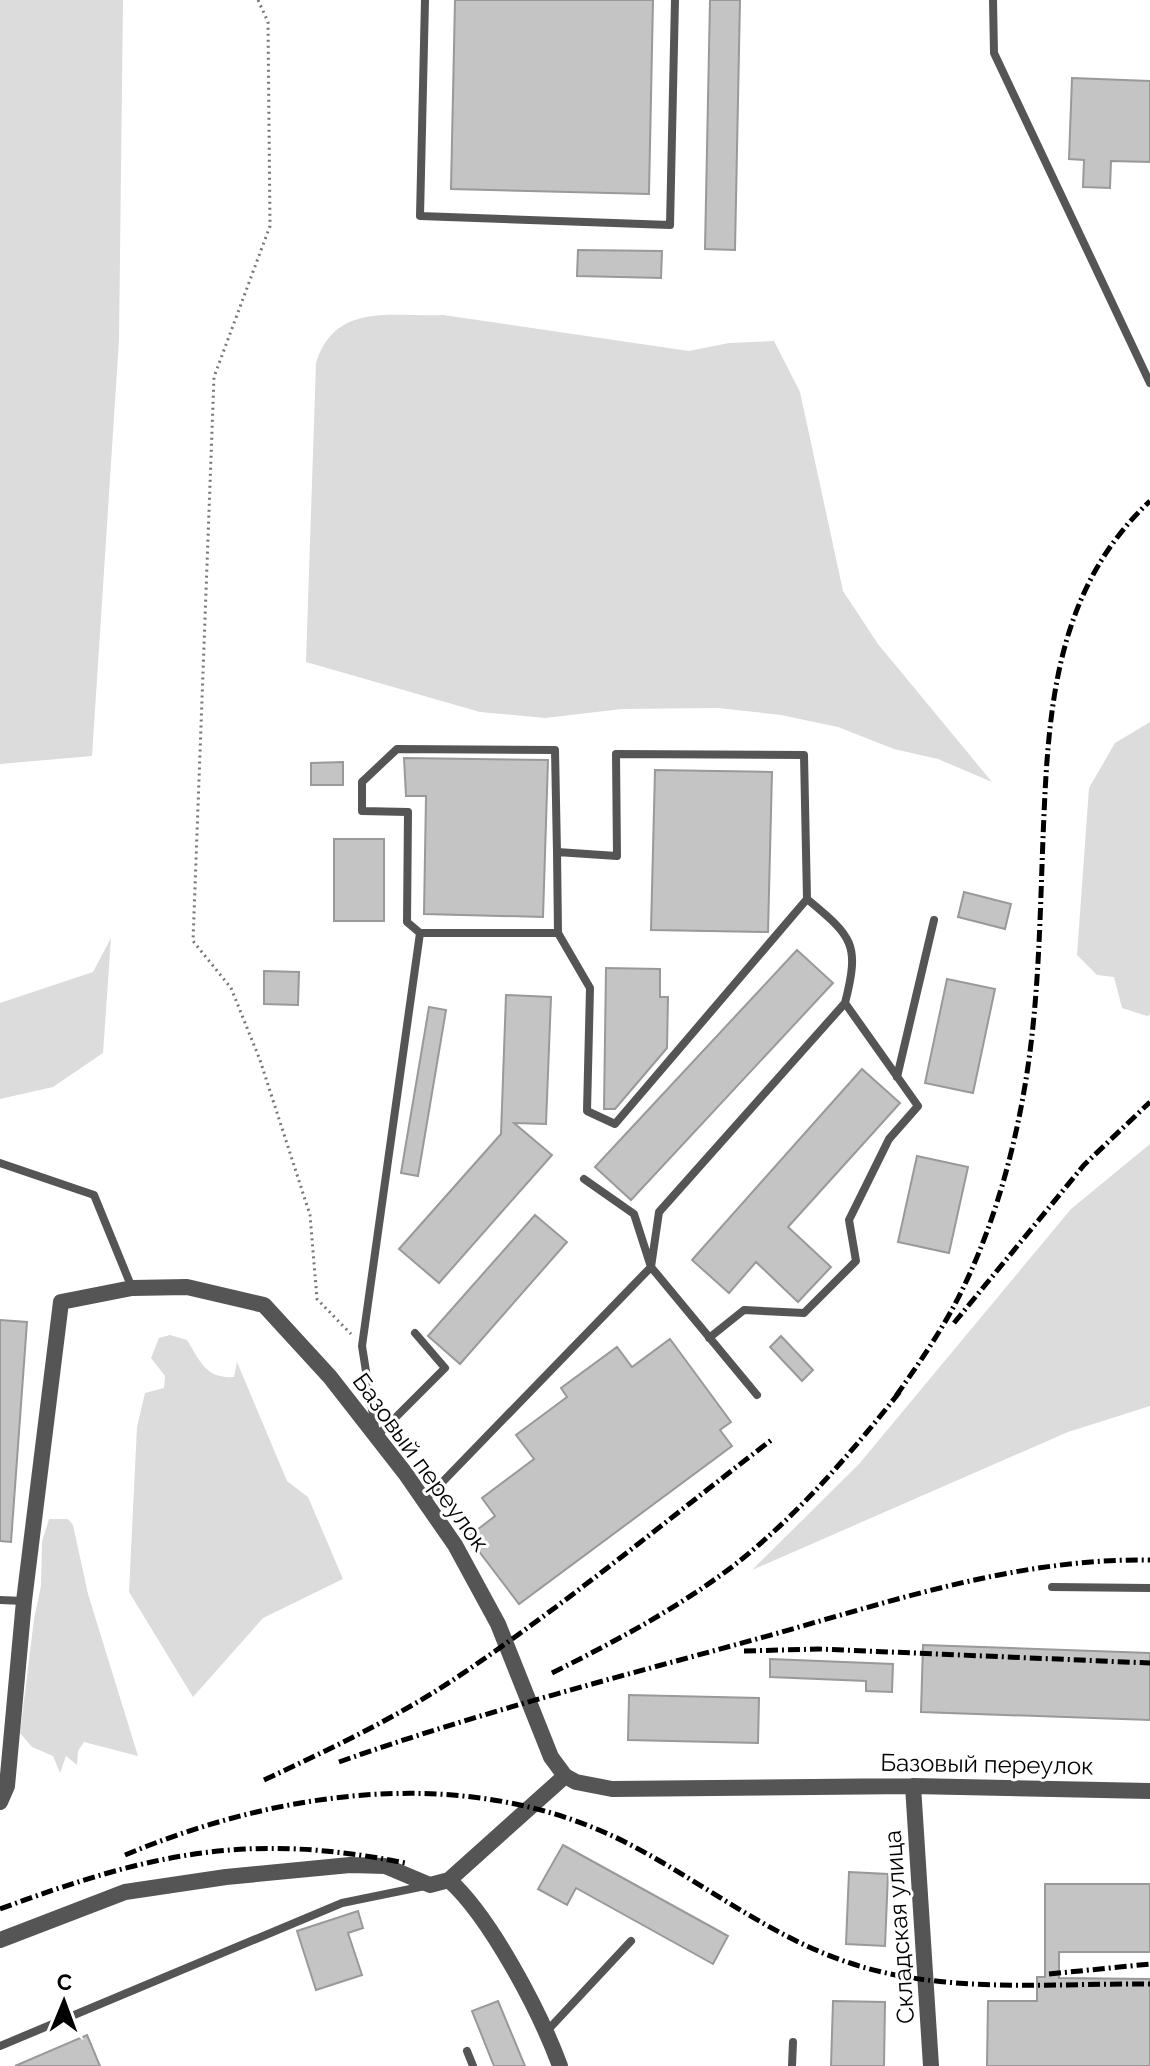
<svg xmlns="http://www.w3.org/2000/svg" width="1150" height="2066" font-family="Raleway,sans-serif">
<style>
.green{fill:#dcdcdc}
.building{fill:#c4c4c4;stroke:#999;stroke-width:2}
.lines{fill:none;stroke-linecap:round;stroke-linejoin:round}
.path{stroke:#777;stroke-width:3;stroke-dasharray:2 4;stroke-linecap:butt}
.lane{stroke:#555;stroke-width:8}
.street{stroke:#555;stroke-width:16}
.rail{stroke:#000;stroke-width:5;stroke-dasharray:12 4 2 4;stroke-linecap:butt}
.labels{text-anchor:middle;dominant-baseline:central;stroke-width:6;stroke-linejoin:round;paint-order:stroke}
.street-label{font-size:24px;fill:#000;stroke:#fff}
</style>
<rect width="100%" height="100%" fill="#fff"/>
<!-- green -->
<path class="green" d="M0 0H123L119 340 92 756 0 764Z
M443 315 689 351 729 343 774 341 800 392 843 591 878 644 992 782 938 759 894 749 838 727 781 715 718 708 622 709 545 718 480 712 306 662 316 363C335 302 390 317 443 315Z
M1150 722V1015L1147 1016 1122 1008 1114 977 1097 975 1077 955 1089 788 1115 743Z
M111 938 103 1053 53 1087 0 1099V1003L93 972Z
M1150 1144V1406L1068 1432 752 1570 859 1464 1071 1209Z
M170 1335 187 1340C200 1361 206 1379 234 1377L237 1362 287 1481 308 1497 343 1579 263 1618 193 1697 129 1592 137 1427 145 1393 164 1388 165 1376 151 1358 159 1338Z
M49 1519H68L73 1525 88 1594 138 1756 84 1742 78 1751 77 1765 66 1756 60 1773 53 1756 32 1747 20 1733 34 1619 41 1586 42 1542Z"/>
<!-- building -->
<path class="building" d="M455 0H653L649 194 451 189Z
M710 0H740L735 250 705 249Z
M1072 78 1150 81V162L1111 161 1110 188 1083 187 1084 160 1069 159Z
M578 250 662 251 661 278 577 276Z
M404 758 548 760 543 917 424 914 426 796H406Z
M343 762V785H311V763Z
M655 770 772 772 768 932 651 930Z
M334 839H384V921H334Z
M964 892 1011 904 1005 929 958 917Z
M797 950 833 983 631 1200 595 1167Z
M606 968 660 969V997H668L667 1048 615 1109H604Z
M264 971 299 972 298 1005 264 1004Z
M947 979 995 989 973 1093 925 1083Z
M506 995 551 997 546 1124 514 1123 552 1155 439 1283 399 1249 501 1134Z
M429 1007 446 1010 418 1176 401 1173Z
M862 1069 900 1103 788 1227 831 1267 798 1302 756 1262 729 1293 692 1260Z
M917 1156 968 1167 949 1253 898 1242Z
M535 1215 567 1242 460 1364 428 1336Z
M0 1320 27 1322 11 1542 0 1541Z
M781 1336 813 1370 802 1381 770 1347Z
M670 1339 731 1422 720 1430 732 1446 519 1604 468 1537 495 1516 482 1498 534 1459 516 1435 567 1397 561 1388 617 1347 632 1367Z
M923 1645 1150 1653V1720L921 1712Z
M770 1659 893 1664 892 1692 866 1691V1681L770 1677Z
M629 1695 759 1698 758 1743 628 1740Z
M563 1845 728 1936 713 1964 576 1888 567 1905 538 1889Z
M849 1872 888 1874 885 1946 846 1944Z
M1045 1884H1150V1952H1059V1978L1150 1979V2066H987L988 2001H1037V1977H1045Z
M358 1911 363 1928 348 1933 362 1975 316 1990 297 1931Z
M498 2001 525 2066H494L472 2011Z
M833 2001 885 2002 884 2066H831Z
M87 2035 100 2066H15Z"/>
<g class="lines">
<!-- path -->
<path class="path" d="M258 0 268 22 270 226 214 377 193 941 231 988 260 1060 310 1215 317 1299 351 1334"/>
<!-- lane -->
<path class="lane" d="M425 0 420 216 670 225 675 0
M993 0 994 53 1150 383
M807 899 615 1124 587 1111 590 988 558 933 557 852 617 856 616 754 804 755 807 899C853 937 860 944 845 1003
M420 933 407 922 408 812 362 811V782L397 749 555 750 557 852
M897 1077 934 920
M0 1163 94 1195 132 1288
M584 1179 634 1214 651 1267 757 1395
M375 1428 362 1346 420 933H558
M377 1436 445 1368 415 1333
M425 1500 651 1267 659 1212 845 1003 918 1106 889 1139 849 1220 856 1261 804 1313 744 1310 709 1338
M1052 1587 1150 1588
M0 1600 24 1601
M546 2032 631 1941
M0 2046 342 1903 425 1886
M467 2051 473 2066
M792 2066 793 2042"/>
<!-- street -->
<path class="street" d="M913 1786 931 2066
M0 1802 7 1786 24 1601 61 1302 132 1288 187 1287 264 1305 330 1377 405 1473 455 1545 498 1624 551 1757 565 1776 576 1782 612 1789 913 1786 1150 1791
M449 1880C491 1918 540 2012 560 2066
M0 1940 125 1892 226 1877 350 1865 385 1866 430 1885 449 1880 565 1776"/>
<!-- rail -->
<path class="rail" d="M954 1323 1084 1165 1150 1102
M896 1396C917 1366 938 1336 955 1304 992 1234 1015 1151 1027 1073 1039 995 1040 916 1043 838 1048 715 1053 592 1150 501
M744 1651 819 1649 1150 1663
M552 1673C616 1641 680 1607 737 1563 800 1513 852 1452 902 1389
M339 1762C474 1714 615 1678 753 1640 884 1604 1013 1558 1150 1560
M264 1780C328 1750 394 1719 453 1680 564 1606 668 1519 774 1438
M125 1855C283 1789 470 1763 627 1843 701 1881 766 1934 844 1961 940 1995 1050 1983 1150 1984
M0 1909C149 1854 247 1831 405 1863
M1049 1974 1150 1964"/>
</g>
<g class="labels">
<!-- street labels -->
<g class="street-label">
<text transform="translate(421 1462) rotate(54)">Базовый переулок</text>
<text transform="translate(987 1764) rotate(1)">Базовый переулок</text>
<text transform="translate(899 1927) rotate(-94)">Складская улица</text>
</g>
</g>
<!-- north arrow -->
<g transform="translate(64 2002) rotate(1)" stroke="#ffffff" stroke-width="6" paint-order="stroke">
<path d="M0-6L14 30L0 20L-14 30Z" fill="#000000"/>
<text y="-12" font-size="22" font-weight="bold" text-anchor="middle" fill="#000000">С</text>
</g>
</svg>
